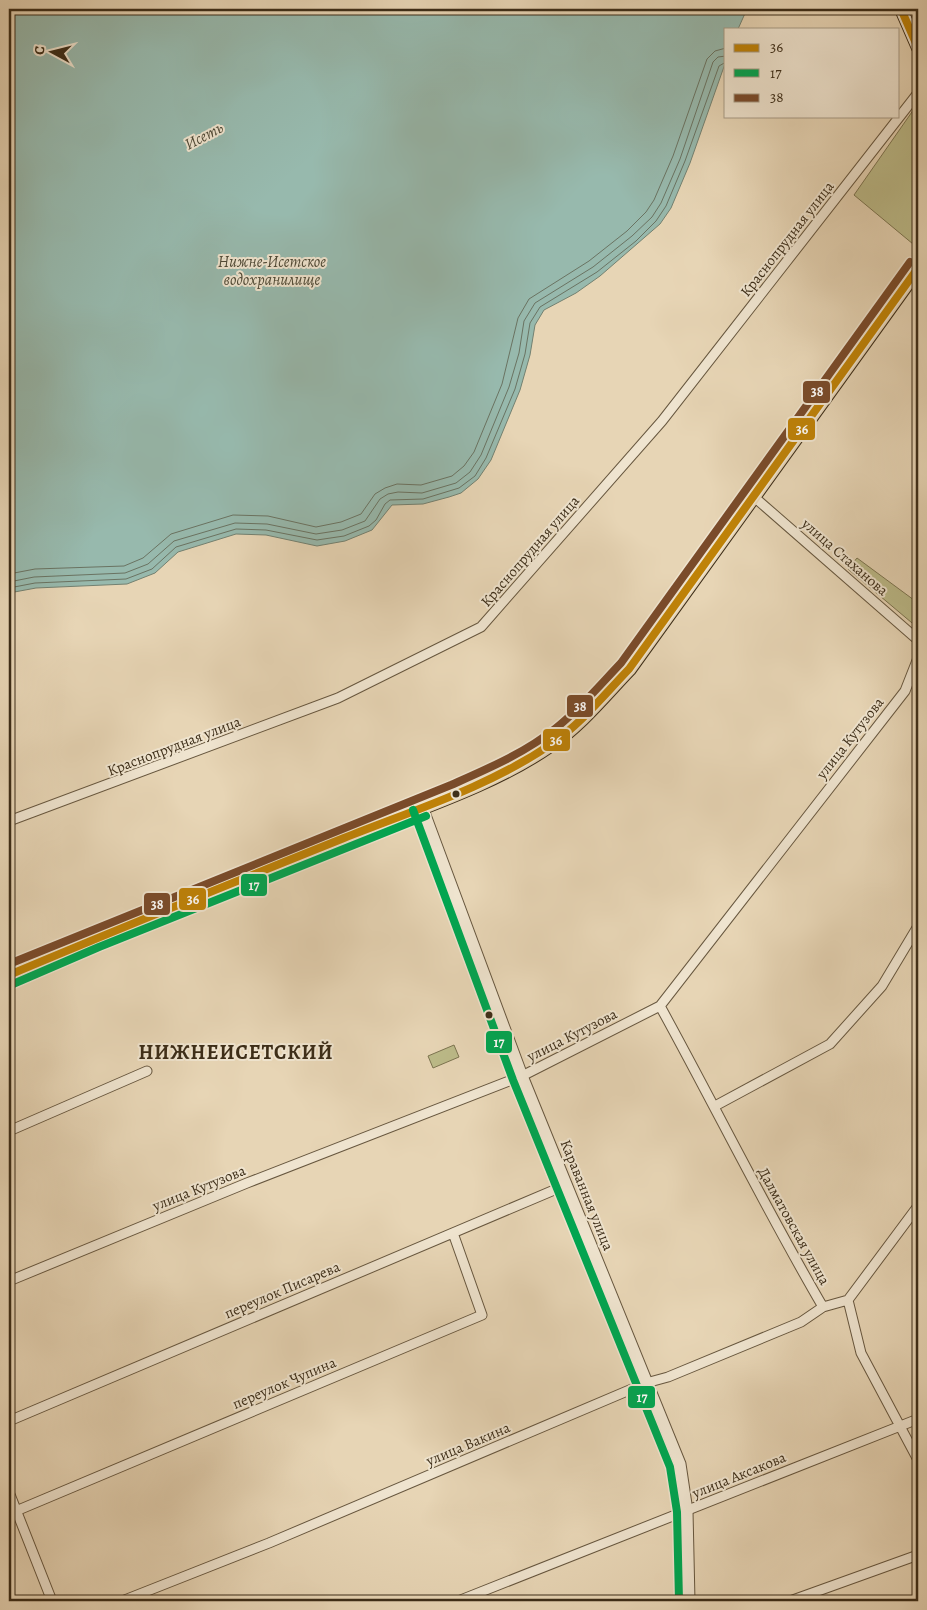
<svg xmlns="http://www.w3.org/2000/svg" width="927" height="1610" font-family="Alegreya,serif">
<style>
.green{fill:#bcbb89;stroke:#7c7450}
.water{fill:#97b9ad;stroke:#738171}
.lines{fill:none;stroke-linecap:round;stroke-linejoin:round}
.shore{stroke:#6a7362;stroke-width:1}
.minor-casing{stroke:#67573f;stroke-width:11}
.tertiary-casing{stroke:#67573f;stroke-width:13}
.secondary-casing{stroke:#3c2d18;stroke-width:14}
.primary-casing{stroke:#3c2d18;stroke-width:16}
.minor{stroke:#efe4cf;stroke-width:9}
.tertiary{stroke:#efe4cf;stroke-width:11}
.secondary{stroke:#efe4cf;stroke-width:12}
.primary{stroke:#e7d5b5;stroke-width:14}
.bus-1-casing{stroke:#efe4cf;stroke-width:11}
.bus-2-casing{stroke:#efe4cf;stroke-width:11}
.bus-3-casing{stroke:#efe4cf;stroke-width:11}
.bus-1{stroke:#bf8207;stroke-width:8}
.bus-2{stroke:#00a651;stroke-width:8}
.bus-3{stroke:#7a4b2a;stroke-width:8}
.bus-dot{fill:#3c2d18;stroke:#efe4cf;stroke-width:2}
.labels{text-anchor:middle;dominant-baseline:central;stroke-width:4;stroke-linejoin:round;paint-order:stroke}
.street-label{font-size:15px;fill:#3c2d18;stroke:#efe4cf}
.water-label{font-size:16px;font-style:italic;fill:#4e4936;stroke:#efe4cf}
.district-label{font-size:20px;font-weight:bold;letter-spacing:1px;fill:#3c2d18;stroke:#efe4cf}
.line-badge{stroke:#efe4cf;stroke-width:2}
.badge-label{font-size:14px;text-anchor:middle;font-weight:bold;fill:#fff}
</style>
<rect width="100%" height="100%" fill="#e7d5b5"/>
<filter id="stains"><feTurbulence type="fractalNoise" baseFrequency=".004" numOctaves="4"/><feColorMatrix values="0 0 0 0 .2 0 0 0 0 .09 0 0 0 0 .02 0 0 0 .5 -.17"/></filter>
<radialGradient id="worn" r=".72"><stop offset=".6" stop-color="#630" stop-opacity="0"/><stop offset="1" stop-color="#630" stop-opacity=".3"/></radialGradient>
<!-- green -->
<path class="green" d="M914 109 918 134V236L913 244 854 195Z
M857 558 918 603V628L848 569Z
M454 1045 459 1057 433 1068 428 1056Z"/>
<!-- water -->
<path class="water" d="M9 9H747L738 29H726V61L690 163 671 208 660 224 600 276 576 293 544 310 535 325 530 355 520 390 491 460 478 479 461 493 449 497 423 504 392 505 372 530 345 541 317 546 266 535 236 534 178 552 155 573 127 584 36 588 9 593Z"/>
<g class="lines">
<!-- shore -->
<path class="shore" d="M9 574 35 569 124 566 143 558 171 534 233 515 268 516 316 527 341 522 361 514 375 494 385 488 397 484 421 485 452 476 464 466 474 452 502 384 518 318 529 299 589 261 627 231 646 212 654 200 673 156 707 59 715 51 726 48
M9 582 34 577 125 573 148 564 174 541 235 523 267 524 316 534 342 530 365 521 380 499 388 494 398 492 422 493 456 483 470 472 481 455 509 387 519 353 524 321 535 303 593 267 632 236 652 217 661 203 680 159 713 62 718 57 726 56
M9 588 35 583 126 579 152 569 176 547 236 529 266 530 317 540 344 536 369 526 376 520 385 504 390 500 423 499 459 488 475 476 486 458 515 389 525 354 530 323 540 307 597 272 636 241 656 221 666 206 685 161 719 66 726 62"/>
<defs>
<path id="minor" d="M753 496 918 640
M9 821 338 698 481 627 662 421 918 93
M660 1006C715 1106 765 1208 823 1307L848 1300 861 1353 918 1460
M715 1106 830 1044 882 986 918 926
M9 1131 147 1071
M9 1281 247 1183 522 1076 660 1006 905 691 918 658
M848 1300 918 1206
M9 1421 566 1185
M9 1492 52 1601
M16 1511 482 1315 453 1233
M122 1601 269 1543 646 1383 668 1377 801 1322 823 1307
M458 1601 918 1419
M790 1601 918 1555"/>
<path id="tertiary" d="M422 807 522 1076 680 1464 687 1511 689 1601"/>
<path id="secondary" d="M901 9 918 48"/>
<path id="primary" d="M9 975C123 926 239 880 354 834 418 808 494 784 550 745 580 725 604 695 629 669L918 268"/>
</defs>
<!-- minor casing -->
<use href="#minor" class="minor-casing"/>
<!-- tertiary casing -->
<use href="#tertiary" class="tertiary-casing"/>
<!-- secondary casing -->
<use href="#secondary" class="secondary-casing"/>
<!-- primary casing -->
<use href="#primary" class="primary-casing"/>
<!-- minor -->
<use href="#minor" class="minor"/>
<!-- tertiary -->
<use href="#tertiary" class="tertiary"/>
<!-- secondary -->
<use href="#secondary" class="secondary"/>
<!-- primary -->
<use href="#primary" class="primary"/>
<defs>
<path id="bus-1" d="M901 9 918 48
M9 975C120 928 232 883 344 838 414 810 488 787 550 745 581 724 604 695 629 669L918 268"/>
<path id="bus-2" d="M413 810 513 1080 670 1467 677 1512 679 1601
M13 984 99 947 426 816"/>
<path id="bus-3" d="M9 964 451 785C487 769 525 753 556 728 580 709 600 685 621 663L910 262"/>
</defs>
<!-- bus-1 casing -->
<use href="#bus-1" class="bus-1-casing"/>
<!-- bus-2 casing -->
<use href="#bus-2" class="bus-2-casing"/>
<!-- bus-3 casing -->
<use href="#bus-3" class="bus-3-casing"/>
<!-- bus-1 -->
<use href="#bus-1" class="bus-1"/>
<!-- bus-2 -->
<use href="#bus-2" class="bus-2"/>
<!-- bus-3 -->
<use href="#bus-3" class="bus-3"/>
</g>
<!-- markers -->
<g class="bus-dot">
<circle cx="456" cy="794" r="4.5"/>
<circle cx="489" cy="1015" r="4.5"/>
</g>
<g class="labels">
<!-- street labels -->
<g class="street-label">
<text transform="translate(787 239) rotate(-52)">Краснопрудная улица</text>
<text transform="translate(530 551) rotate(-49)">Краснопрудная улица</text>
<text transform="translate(845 557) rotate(41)">улица Стаханова</text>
<text transform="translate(850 738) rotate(-52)">улица Кутузова</text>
<text transform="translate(174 746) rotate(-21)">Краснопрудная улица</text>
<text transform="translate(572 1035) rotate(-27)">улица Кутузова</text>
<text transform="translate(199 1188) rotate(-22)">улица Кутузова</text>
<text transform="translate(587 1195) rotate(68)">Караванная улица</text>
<text transform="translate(794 1226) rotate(61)">Далматовская улица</text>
<text transform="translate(282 1290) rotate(-23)">переулок Писарева</text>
<text transform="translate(284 1383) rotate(-23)">переулок Чупина</text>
<text transform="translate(468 1444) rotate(-23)">улица Вакина</text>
<text transform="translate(739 1475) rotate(-22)">улица Аксакова</text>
</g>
<!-- water labels -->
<g class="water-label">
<text transform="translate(204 136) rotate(-28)">Исеть</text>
<text x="272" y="262">Нижне-Исетское<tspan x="272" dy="18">водохранилище</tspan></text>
</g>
<!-- district labels -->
<g class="district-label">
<text x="236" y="1052">НИЖНЕИСЕТСКИЙ</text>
</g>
</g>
<g class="line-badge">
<rect x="802" y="380" width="29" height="24" rx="5" fill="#7a4b2a"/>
<rect x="787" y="417" width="29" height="24" rx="5" fill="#bf8207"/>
<rect x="566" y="694" width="28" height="24" rx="5" fill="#7a4b2a"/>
<rect x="542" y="728" width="29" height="24" rx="5" fill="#bf8207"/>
<rect x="240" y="873" width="28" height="24" rx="5" fill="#00a651"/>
<rect x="178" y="887" width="29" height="24" rx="5" fill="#bf8207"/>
<rect x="143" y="892" width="28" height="24" rx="5" fill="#7a4b2a"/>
<rect x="485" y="1030" width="28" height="24" rx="5" fill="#00a651"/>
<rect x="627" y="1385" width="29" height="24" rx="5" fill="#00a651"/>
</g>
<g class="badge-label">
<text x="817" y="396">38</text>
<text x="802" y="434">36</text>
<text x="580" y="711">38</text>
<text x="556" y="745">36</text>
<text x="254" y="890">17</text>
<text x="193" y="904">36</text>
<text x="157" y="909">38</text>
<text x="499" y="1047">17</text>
<text x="642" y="1402">17</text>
</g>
<!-- margin -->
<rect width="927" height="1610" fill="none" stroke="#e7d5b5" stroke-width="30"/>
<rect x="10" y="10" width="907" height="1590" fill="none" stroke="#3c2d18" stroke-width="2.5"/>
<rect x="15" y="15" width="897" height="1580" fill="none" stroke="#3c2d18"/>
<!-- legend -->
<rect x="724" y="28" width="175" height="90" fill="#efe4cf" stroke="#a79b86"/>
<rect x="734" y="44" width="25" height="8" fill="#bf8207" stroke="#a79b86"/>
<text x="770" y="52" font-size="15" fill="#3c2d18">36</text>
<rect x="734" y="69" width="25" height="8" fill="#00a651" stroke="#a79b86"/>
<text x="770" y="78" font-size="15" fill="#3c2d18">17</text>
<rect x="734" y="94" width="25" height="8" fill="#7a4b2a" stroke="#a79b86"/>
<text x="770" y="102" font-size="15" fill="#3c2d18">38</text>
<!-- north arrow -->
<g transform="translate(52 52) rotate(277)" stroke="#efe4cf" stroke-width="4" paint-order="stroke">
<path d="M0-4L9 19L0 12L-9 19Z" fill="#3c2d18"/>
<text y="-8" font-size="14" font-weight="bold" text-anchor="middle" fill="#3c2d18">С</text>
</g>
<rect width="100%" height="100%" filter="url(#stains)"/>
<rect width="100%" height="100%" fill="url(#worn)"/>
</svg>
